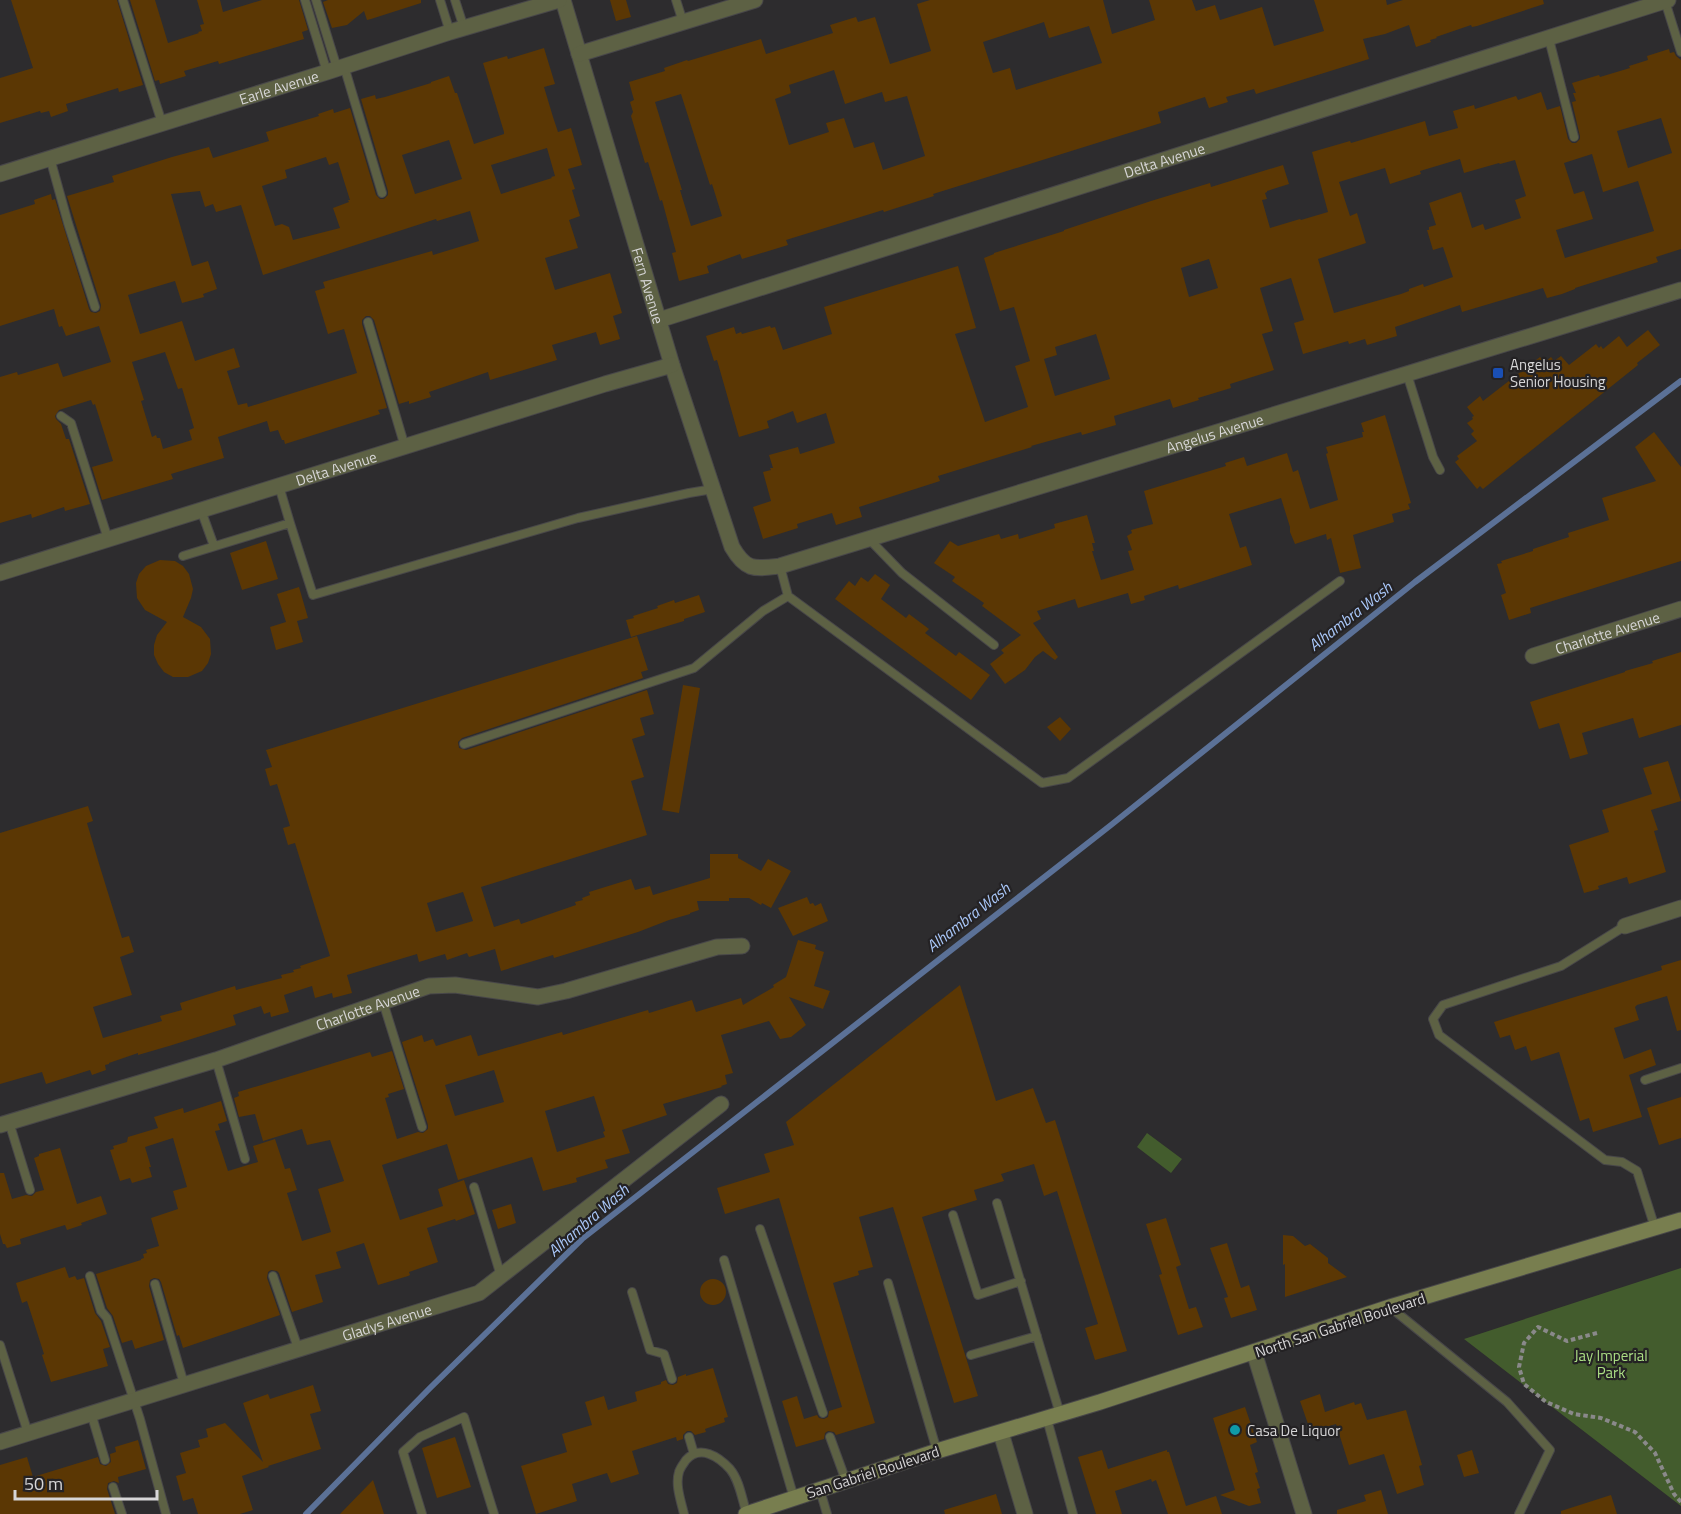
<svg xmlns="http://www.w3.org/2000/svg" width="1681" height="1514" font-family="'Titillium Web',sans-serif">
<style>
.green{fill:#435c2d}
.lines{fill:none;stroke-linecap:round;stroke-linejoin:round}
.stream{stroke:#5b7197;stroke-width:6}
.building{fill:#5b3704;fill-rule:evenodd}
.service-casing{stroke:#484749;stroke-width:10}
.minor-casing{stroke:#484749;stroke-width:17}
.secondary-casing{stroke:#484749;stroke-width:17}
.path{stroke:#8a898a;stroke-width:4;stroke-dasharray:4.5 3;stroke-linecap:butt}
.service{stroke:#5d6144;stroke-width:8}
.minor{stroke:#5d6144;stroke-width:15}
.secondary{stroke:#787e4f;stroke-width:15}
.transit-dot{fill:#1a4fb4;stroke:#242224;stroke-width:2}
.culture-dot{fill:#0f9aa8;stroke:#242224;stroke-width:2}
.labels{text-anchor:middle;dominant-baseline:central;stroke-width:4.5;stroke-linejoin:round;paint-order:stroke}
.street-label{font-size:15px;fill:#d7d6d7;stroke:#242224}
.poi-label{font-size:15px;fill:#d7d6d7;stroke:#242224;text-anchor:start}
.park-label{font-size:15px;fill:#abde84;stroke:#242224}
.water-label{font-size:16px;font-style:italic;fill:#aac8fa;stroke:#242224}
</style>
<rect width="100%" height="100%" fill="#2d2c2e"/>
<!-- green -->
<path class="green" d="M1147 1133 1182 1159 1171 1173 1137 1147Z
M1681 1268V1506L1464 1339Z"/>
<g class="lines">
<!-- stream -->
<path class="stream" d="M306 1514 430 1388 582 1239 1111 825 1415 582 1681 381"/>
</g>
<!-- building -->
<path class="building" d="M11 0H117L143 85 119 92 118 88 66 104 68 111 51 117 49 111 41 113 40 111 0 123V78L33 68Z
M130 0H155L168 43 199 33 198 32 202 31 200 25 204 24 197 0H220L223 12 262 0H299L308 30 302 32 304 39 219 64 218 61 184 71 186 76 160 84 159 80 155 81Z
M328 0H421V3L371 19 367 20 364 11 347 25 332 28 323 2Z
M610 0H626L631 17 616 21Z
M930 0H1103L1112 34 1155 20 1149 0H1192L1196 11 1215 5 1220 20 1262 7 1274 46 1324 31 1314 0H1386L1387 5 1403 0H1543L1544 4 1477 26 1472 27 1471 25 1436 37 1437 38 1430 40 1431 42 1416 47 1409 25 1385 34 1363 39 1369 59 1256 94 1254 89 1226 97 1228 102 1209 108 1205 97 1158 112 1161 123 933 194 934 196 884 212 883 210 854 219 786 240 788 245 742 259 740 254 707 266 709 273 679 281 672 253 676 252 662 200 660 201 648 162 645 163 631 116 633 112 630 102 634 100 629 82 665 71 664 68 687 60 688 61 761 39 766 54 833 33 830 25 856 17 858 22 875 17 890 64 931 51 917 4ZM1044 22 1049 38 1089 26 1102 63 1016 90 1010 68 993 73 983 42ZM834 70 845 104 882 92 885 102 907 96 925 156 883 170 874 142 854 148 844 118 826 123 829 132 789 145 775 99 791 93 789 85ZM681 94 710 185 712 184 722 216 691 226 680 190H682L655 102Z
M544 48 555 84 544 87 553 117 558 132 571 128 582 165 568 169 575 189 572 190 580 216 569 220 578 248 545 258 555 290 610 273 622 313 613 316 620 339 600 345 596 332 552 345 557 360 490 380 488 372 429 392 431 397 409 404V401L399 404 374 320 370 316H366L362 320V324L387 408 378 410 380 414 285 444 284 440H282L278 430 270 432 267 421 218 437 224 458 171 474 173 479 102 500 92 467 113 461 95 404 93 405 91 400 59 410 55 416 56 419 61 424 66 439H69L90 504 65 511 64 507 32 518 31 514 0 523V377L17 372 18 375 58 363 63 377 111 362 99 326 66 336 62 326 59 327 54 309 0 326V215L35 204 34 200 51 194 52 200 55 199 89 309 91 312 96 313 100 311 101 305 67 196 114 182 112 176 172 157 209 147 213 158 269 141 266 132 319 116 318 114 333 109 334 113 350 108 376 195 380 199H384L388 195V191L361 99 375 95 376 99 385 97 431 83V82L449 76 455 93H457L474 144 504 134V132L483 63 507 56 508 59ZM449 140 462 179 415 194 402 155ZM547 148 555 176 551 177 552 178 501 194 491 165ZM326 157 329 165 338 162 350 200H348L349 202 333 208 340 228 293 240 289 227 282 224 275 226 262 186 287 178 285 170ZM200 191 205 207 213 204 216 212 241 205 263 275 436 219 437 221 470 211 479 241 433 255 432 251 323 282 325 288 315 291 328 334 344 329 357 373 248 407 247 403 238 405 227 371 240 367 234 348 195 361 182 321 140 334 128 295 175 281 182 303 204 297 203 294 217 289 208 261 192 266 171 194ZM165 352 178 389 182 388 194 428 189 430 192 440 163 449 160 438H157L156 435 152 437 141 401 144 400 132 362Z
M1669 49 1670 53 1674 52 1676 56 1681 60V249L1656 257 1658 262 1575 288V289L1562 294 1547 298 1543 288 1462 312 1460 305 1395 327 1397 336 1367 345 1365 339 1349 344 1348 341 1303 354 1294 323 1304 320 1291 278 1260 288 1273 331 1262 334 1274 370 1230 384 1231 388 1198 398 1199 400 1173 408 1170 399 1114 416 1116 425 1082 435 1081 432 1031 446 1032 447 938 476 940 481 859 507 862 517 836 525 832 513 797 524 798 528 763 539 753 507 771 501 763 472 771 470 770 468H773L769 455 798 447 800 454 835 443 826 413 797 423 793 411 767 421 769 428 739 437 717 360 714 361 706 336 734 327 736 334 741 332 742 334 770 326 771 328 775 327 783 350 832 334 824 307 958 266 976 328 955 334 985 422 1028 407 1015 366 1030 361 1014 307 1000 311 984 258 994 254V253L1064 231V230L1151 201 1210 183 1211 187 1283 165 1289 184 1267 191V192L1265 193 1267 199 1262 200 1270 228 1300 219 1301 220 1328 212 1312 152 1350 141 1351 143 1425 121 1429 136 1458 128 1453 111 1474 105 1475 109 1516 96 1518 100 1541 92 1547 110 1560 106 1568 139 1572 143H1576L1580 139V136L1572 102 1576 101 1573 93H1576L1572 83 1599 75 1600 77 1630 68 1629 66 1648 60 1647 56ZM1661 118 1672 153 1628 168 1617 131ZM1592 154 1603 192 1638 181 1654 231 1565 258 1556 230 1593 219 1584 191 1574 194 1564 163ZM1460 159 1464 173 1499 163 1500 164 1515 160 1526 196 1515 200 1521 218 1485 230 1483 224 1472 228 1461 192 1429 203 1436 225 1429 227V230H1427L1433 250 1443 247 1453 277 1424 287 1423 284 1409 289V291L1401 294 1334 313 1318 259 1366 243 1357 213 1350 216 1339 182 1385 168 1390 184 1421 174 1420 171ZM1209 259 1218 288 1189 297 1181 268ZM1096 334 1110 379 1055 396 1044 359 1057 355 1055 347Z
M1648 330 1660 345 1637 363 1638 365 1483 489 1480 486 1477 489 1455 462 1459 459 1457 456 1477 441 1471 434 1474 431 1467 423 1473 419 1472 417 1474 416 1467 407 1480 396 1483 401 1540 357 1545 362 1551 357 1554 361 1561 356 1569 365 1596 344 1599 348 1601 346 1603 349 1619 336 1627 347Z
M1385 415 1411 503 1408 504 1410 509 1392 514 1394 522 1353 535 1361 568 1340 573 1331 538 1327 540 1326 534 1295 544 1290 532V527L1281 498 1229 514 1240 548 1246 546 1252 565 1179 589 1178 585 1144 596 1145 600 1131 604 1128 593 1078 608 1075 599 1037 611 1041 619 1033 623 1058 657 1055 660 1043 651 1035 657 1025 670 1005 684 990 664 1004 653 1001 650 1021 635 982 606 984 603 952 581 955 577 934 563 950 541 958 546 999 534 1001 539 1018 534 1019 539 1055 528 1054 524 1087 515 1095 543H1092L1094 551H1092L1101 580 1134 570 1128 551 1132 550 1127 536 1132 533 1131 530 1153 524 1144 491 1226 466 1225 463 1244 457 1247 466 1287 453 1293 472 1298 470 1310 509 1338 500 1326 454 1328 453 1326 447 1363 437 1362 432H1364L1361 423Z
M1654 432 1681 467V561L1530 608 1531 613 1509 620 1501 595 1506 593 1497 564 1502 563 1501 561 1533 551V549L1569 537 1568 533 1609 520 1602 498 1656 481 1635 447Z
M266 541 278 579 242 590 230 553Z
M160 560 175 561 183 566 189 574 193 589 191 598 183 617 201 627 210 639 211 654 208 663 202 671 188 677H173L164 672 158 664 154 655V645L157 635 167 622 145 610 137 598 136 583 139 574 146 566Z
M875 574 890 585 881 599 906 618 909 614 929 629 925 633 956 656 959 652 990 675 971 700 835 599 849 581 855 586 861 577 868 582Z
M299 587 308 618 297 621 303 642 276 650 270 627 286 622 277 594Z
M699 595 705 612 684 619V621L631 637 626 620 634 618 633 616 658 608 657 606 674 600 675 603Z
M637 636 648 670 641 672 643 678 462 738 458 742 459 748 466 750 647 690 654 714 640 718 645 735 632 739 644 777 631 781 647 835 481 887 494 927 519 919 521 924 576 905 575 902 583 900 582 898 590 895 589 892 631 879 635 890 650 886 653 895 710 878V854H738V858L761 871 768 859 791 871 771 908 762 903 761 905 749 898H729V901H697L699 910 690 913V914L669 920 638 932 554 958 553 955 501 971 495 949 469 957 467 953 447 960 445 954 419 962 417 954 347 975 352 993 333 998 332 993 315 998 312 986 284 995 289 1012 271 1017 270 1012 264 1014 261 1006 233 1015 236 1025 169 1046 138 1055V1053L109 1063V1064L105 1065 106 1070 92 1075 90 1070 46 1084 42 1072 0 1084V833L88 806 93 821 87 823 100 867 122 938 129 936 134 952 120 957 132 995 93 1007 103 1038 162 1021 160 1016 182 1010 180 1003 235 986 236 990 282 978 281 975 294 972 293 970 301 968 300 966 330 956 295 843 288 845 283 828 290 826 277 784 270 786 265 769 272 767 266 750ZM463 892 473 921 436 932 427 903Z
M1681 652V725L1639 738 1633 718 1582 733 1588 754 1570 759 1559 723 1539 729 1530 702 1625 672V671L1653 663 1652 661Z
M683 685 700 688 679 813 662 810Z
M1060 717 1071 729 1060 741 1047 727Z
M1668 761 1681 801 1651 810 1658 830 1654 831 1666 872 1629 884 1627 877 1598 886 1599 889 1584 893 1569 845 1609 832 1602 810 1652 794 1643 768Z
M807 897 810 904 813 903 815 906 821 903 828 921 793 936 778 908Z
M798 940 816 945 815 949 824 952 814 986 830 991 823 1009 789 997 806 1025 791 1037 780 1039 769 1021 721 1035 733 1073 725 1075 727 1084 721 1086 722 1087 663 1104 667 1115 622 1130 630 1153 605 1160 608 1168 576 1178 577 1182 543 1191 532 1157 458 1180 447 1144 382 1165 400 1220 443 1206 438 1189 464 1180 475 1214 456 1221 455 1219 427 1228 438 1262 409 1272 410 1275 408 1276 378 1285 364 1243 336 1252 341 1268 315 1275 323 1302 292 1312 279 1273 277 1271 271 1270 268 1272 267 1278 280 1315 183 1348 179 1335 177 1336 161 1282 159 1279 154 1278 150 1280 149 1286 164 1340 135 1349 132 1340 122 1343 113 1316 107 1308 96 1274 141 1260V1259L144 1258 143 1254 147 1253 146 1250 159 1246 151 1218 178 1209 173 1191 187 1187 173 1138 145 1147 151 1167H149L152 1177 132 1183 130 1178 120 1181 110 1150 114 1149 113 1146 127 1142 128 1137 158 1128 154 1117 183 1108 184 1113 221 1101 227 1121 218 1124 220 1130 215 1131 228 1171 258 1162 253 1146 275 1139 285 1169 290 1168 297 1190 287 1193 302 1241 331 1232 318 1189 344 1181 330 1140 307 1145 302 1129 263 1141 255 1114 239 1117 234 1098 239 1096 238 1092 370 1052 372 1057 392 1051 404 1089 388 1094 389 1097 385 1098 397 1139 418 1132 423 1133 428 1129V1125L402 1042 422 1035 424 1042 433 1039 436 1046 471 1035 478 1056 562 1032 563 1035 648 1010 649 1013 692 1000 696 1012 741 998 743 1005 774 987 773 985 786 977ZM494 1070 504 1102 455 1116 445 1085ZM594 1096 605 1131 603 1132 605 1137 557 1152 545 1111Z
M1681 960V1030L1677 1031 1667 996 1637 1005 1635 1007 1639 1020 1614 1028 1624 1059 1651 1049 1656 1065 1629 1075 1642 1117 1593 1132 1589 1118 1580 1121 1559 1052 1531 1061 1526 1046 1515 1050 1510 1035 1500 1038 1494 1022 1662 970 1661 966Z
M960 985 996 1101 1033 1088 1046 1123 1055 1120 1127 1351 1095 1360 1085 1328 1098 1324 1057 1191 1044 1196 1034 1164 1001 1174 1004 1181 974 1190 977 1200 922 1217 978 1396 954 1403 893 1207 859 1217 873 1267 858 1271 859 1275 833 1283 875 1423 836 1435 834 1432 828 1431 825 1433 824 1439 796 1447 782 1401 797 1396 804 1419 817 1415 819 1418 824 1419 828 1417 829 1411 842 1407 806 1289 779 1198 725 1214 717 1188 770 1172 764 1154 794 1145 786 1122Z
M1681 1097V1138L1659 1145 1647 1108Z
M60 1148 77 1204 101 1196 107 1214 81 1223 82 1225 67 1230 65 1225 20 1239 21 1244 7 1248 5 1244H3L0 1234V1173H4L12 1199 26 1195 32 1196 36 1192 44 1190 34 1158 39 1156V1154Z
M511 1204 516 1223 498 1229 492 1210Z
M1166 1218 1181 1265 1176 1267 1189 1309 1196 1307 1203 1327 1178 1335 1159 1275 1162 1274 1146 1224Z
M1283 1235 1293 1236 1305 1246 1310 1244 1328 1258V1263L1347 1277 1285 1297V1264L1283 1265Z
M1227 1243 1241 1288 1249 1285 1257 1310 1231 1318 1224 1298 1228 1297 1210 1248Z
M65 1267 69 1278 75 1276 77 1280 84 1278 95 1313 101 1321 110 1347 103 1349 108 1366 51 1382 42 1355 44 1354 27 1301 22 1303 16 1283Z
M700 1292a13 13 0 1 1 26 0a13 13 0 1 1-26 0Z
M713 1368 728 1417 724 1418 725 1422 705 1429 706 1432 695 1435 691 1431H687L683 1435V1439L677 1441 676 1437 632 1451 639 1474 611 1483 607 1473 572 1484 577 1501 536 1514 521 1466 567 1452 562 1434 592 1425 585 1402 604 1396 608 1410 637 1401 635 1392 661 1384V1382L666 1380 668 1384 673 1385 677 1383 678 1377 686 1374V1376Z
M313 1385 321 1411 310 1414 321 1449 268 1466 269 1467 242 1476 253 1510 240 1514H198L193 1498 183 1501 176 1476 186 1473 180 1453 200 1447 198 1440 208 1437 206 1429 225 1423 263 1462 243 1403 268 1394 270 1399Z
M1320 1394 1325 1412 1354 1402 1355 1405 1361 1403 1367 1420 1406 1410 1422 1465 1419 1466 1424 1485 1397 1494 1384 1454 1349 1465 1336 1424 1312 1431 1309 1424H1308L1300 1401Z
M1245 1407 1257 1442 1250 1445 1258 1472 1255 1473 1260 1488 1257 1489 1261 1503 1249 1506 1220 1495 1235 1490 1213 1418Z
M455 1437 471 1487 437 1498 422 1448Z
M138 1440 146 1469 118 1477 119 1483 114 1481 108 1483 107 1489 115 1514H0V1465L27 1457 33 1477 98 1457 100 1464 106 1466 111 1462 110 1454 116 1452 115 1447Z
M1102 1450 1108 1469 1167 1450V1452H1169L1186 1506 1216 1496 1222 1514H1168L1156 1480 1152 1482 1151 1479 1115 1491 1122 1514H1096L1078 1457Z
M1472 1450 1479 1473 1464 1477 1457 1455Z
M373 1480 384 1514H340Z
M1381 1490 1388 1514H1337V1510L1366 1501 1364 1495Z
M996 1494 1002 1514H945L944 1510Z
M1611 1495 1617 1514H1561V1511Z"/>
<g class="lines">
<defs>
<path id="service" d="M123 0 162 123
M305 0 327 72
M316 0 337 68
M440 0 450 32
M455 0 464 28
M676 0 683 22
M1665 1 1681 52
M1549 39 1574 137
M344 66 382 193
M50 158 68 223 95 307
M368 322 405 447
M1407 374 1433 457 1440 470
M61 416 71 423 108 539
M279 486 290 523
M201 510 214 546
M869 539 902 573 994 645
M183 556 290 523 313 595 578 518 689 493 713 489
M780 566 788 596 1042 783 1068 778 1340 581
M464 744 694 668 763 611 788 596
M1625 926 1561 966 1443 1005 1433 1019 1439 1035 1605 1160 1622 1162 1637 1171 1655 1228
M383 1002 422 1127
M216 1060 245 1159
M1645 1080 1681 1068
M9 1122 30 1190
M474 1187 501 1276
M997 1203 1060 1414
M953 1215 978 1295 1021 1281
M760 1229 823 1413
M724 1260 794 1498
M90 1276 101 1311 107 1318 140 1419 166 1514
M273 1276 298 1348
M888 1283 937 1451
M155 1284 184 1384
M632 1292 650 1350 664 1354 672 1379
M1390 1307 1507 1402 1550 1450 1519 1514
M0 1345 28 1433
M971 1355 1037 1336
M91 1413 105 1460
M1047 1419 1073 1514
M689 1437 694 1454
M830 1437 846 1481
M113 1487 122 1514
M820 1490 827 1514
M422 1514 403 1452 420 1437 464 1417 494 1514
M684 1514C681 1501 675 1485 679 1472 680 1468 684 1463 686 1460 700 1444 719 1457 730 1469 740 1481 742 1500 747 1514"/>
<g id="minor">
<path id="s1" d="M563 0 672 365 732 547C746 571 754 569 780 566L1681 290"/>
<path d="M579 54 755 0"/>
<path id="s2" d="M0 174 327 72 450 32 559 0"/>
<path id="s3" d="M659 320 1668 0"/>
<path id="s4" d="M0 573 605 384 672 365"/>
<path id="s5" d="M1533 656 1681 609"/>
<path d="M1625 926 1681 908"/>
<path id="s6" d="M0 1125 216 1060 429 986 455 985 538 997 566 991 717 947 742 946"/>
<path d="M1254 1352 1304 1514"/>
<path d="M1001 1433 1025 1514"/>
<path id="s7" d="M0 1442 479 1293 721 1104"/>
</g>
<path id="secondary" d="M746 1514 937 1451 1100 1402 1390 1307 1681 1220"/>
</defs>
<!-- service casing -->
<use href="#service" class="service-casing"/>
<!-- minor casing -->
<use href="#minor" class="minor-casing"/>
<!-- secondary casing -->
<use href="#secondary" class="secondary-casing"/>
<!-- path -->
<path class="path" d="M1597 1333 1567 1341 1538 1327 1524 1343 1519 1367 1524 1384 1546 1402 1574 1414 1601 1418 1635 1432 1655 1453 1674 1494 1681 1502"/>
<!-- service -->
<use href="#service" class="service"/>
<!-- minor -->
<use href="#minor" class="minor"/>
<!-- secondary -->
<use href="#secondary" class="secondary"/>
</g>
<!-- markers -->
<rect class="transit-dot" x="1492" y="367" width="12" height="12" rx="3"/>
<circle class="culture-dot" cx="1235" cy="1430" r="6"/>
<g class="labels">
<!-- street labels -->
<g class="street-label">
<text stroke="none"><textPath href="#s2" startOffset="292">Earle Avenue</textPath></text>
<text stroke="none"><textPath href="#s3" startOffset="530">Delta Avenue</textPath></text>
<text stroke="none"><textPath href="#s1" startOffset="298">Fern Avenue</textPath></text>
<text stroke="none"><textPath href="#s1" startOffset="1084">Angelus Avenue</textPath></text>
<text stroke="none"><textPath href="#s4" startOffset="352">Delta Avenue</textPath></text>
<text stroke="none"><textPath href="#s5" startOffset="78">Charlotte Avenue</textPath></text>
<text stroke="none"><textPath href="#s6" startOffset="386">Charlotte Avenue</textPath></text>
<text stroke="none"><textPath href="#s7" startOffset="405">Gladys Avenue</textPath></text>
<text transform="translate(1340 1325) rotate(-18)">North San Gabriel Boulevard</text>
<text transform="translate(873 1472) rotate(-18)">San Gabriel Boulevard</text>
</g>
<!-- poi labels -->
<g class="poi-label">
<text x="1510" y="364">Angelus<tspan x="1510" dy="17">Senior Housing</tspan></text>
<text x="1247" y="1430">Casa De Liquor</text>
</g>
<!-- park labels -->
<g class="park-label">
<text x="1611" y="1355">Jay Imperial<tspan x="1611" dy="17">Park</tspan></text>
</g>
<!-- water labels -->
<g class="water-label">
<text transform="translate(1350 616) rotate(-38)">Alhambra Wash</text>
<text transform="translate(968 917) rotate(-38)">Alhambra Wash</text>
<text transform="translate(588 1220) rotate(-41)">Alhambra Wash</text>
</g>
</g>
<!-- scale -->
<path d="M15 1490v9h142v-9" fill="none" stroke="#d7d6d7" stroke-width="3"/>
<text x="24" y="1490" font-size="18" fill="#d7d6d7" stroke="#242224" stroke-width="4.5" paint-order="stroke">50 m</text>
</svg>
